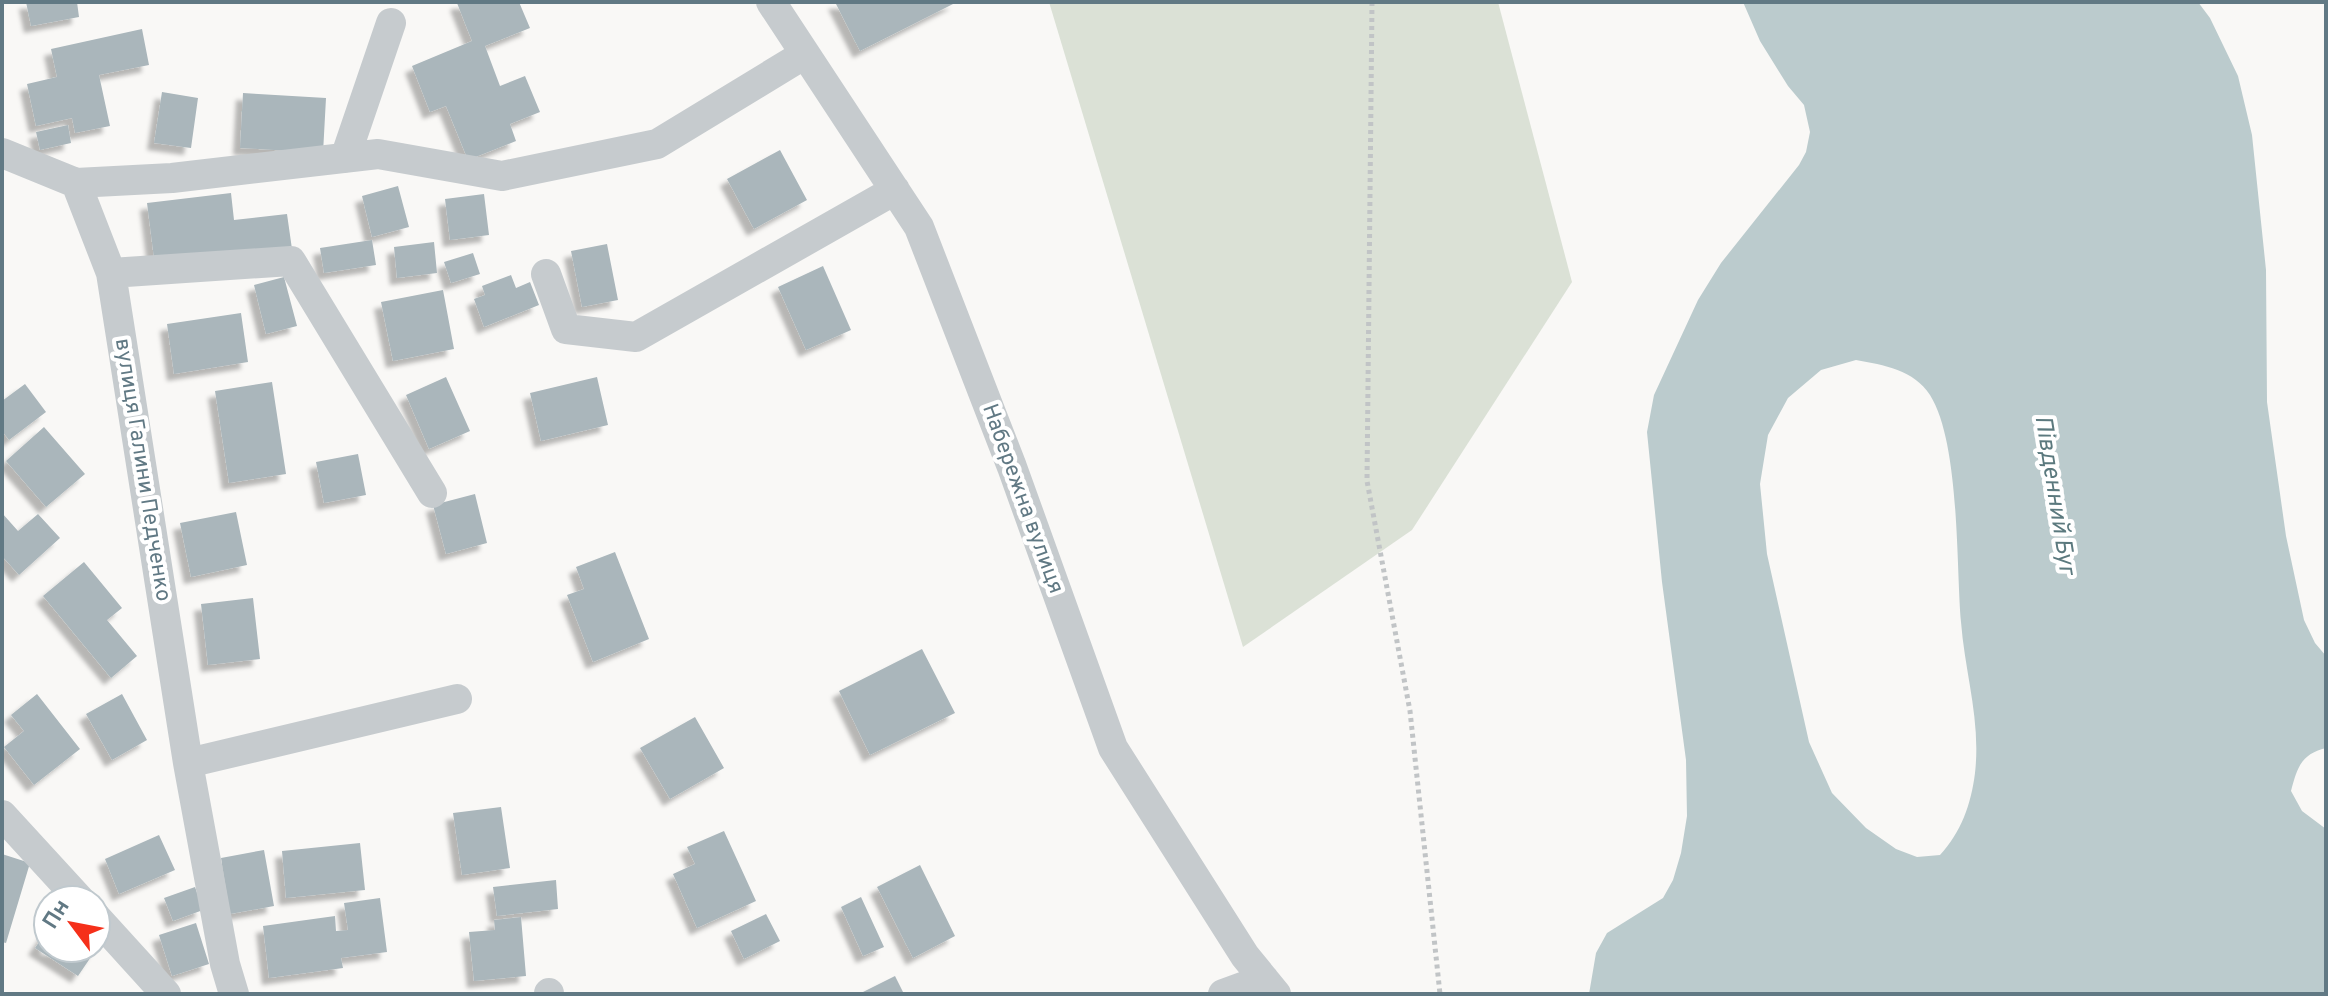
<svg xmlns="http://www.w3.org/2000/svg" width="2328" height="996" font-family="Overpass,sans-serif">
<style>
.green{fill:#dbe1d6}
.water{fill:#bbcbcd;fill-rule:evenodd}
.building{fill:#aab6bb;filter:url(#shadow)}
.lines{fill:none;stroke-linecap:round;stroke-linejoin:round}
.path{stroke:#c1c4c6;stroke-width:5;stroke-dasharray:4 4;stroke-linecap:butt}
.minor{stroke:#c6cbce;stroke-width:30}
.labels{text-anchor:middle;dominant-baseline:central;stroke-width:8;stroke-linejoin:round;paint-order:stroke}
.street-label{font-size:22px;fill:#617984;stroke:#fff}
.water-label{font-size:24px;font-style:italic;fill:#5b797e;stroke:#fff}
</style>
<defs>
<filter id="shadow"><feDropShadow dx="-7" dy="7" stdDeviation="2" flood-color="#0004"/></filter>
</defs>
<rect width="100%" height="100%" fill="#f9f8f6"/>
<!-- green -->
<path class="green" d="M1049 2H1498L1572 282 1412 530 1243 647Z"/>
<!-- water -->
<path class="water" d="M1743 2H2198L2210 18 2238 76 2252 135 2266 270 2267 402 2286 536 2304 620 2315 643 2326 656V748C2301 754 2297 768 2291 791L2302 811 2326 829V994H1589L1596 953 1607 933 1663 898 1673 880 1681 853 1687 816 1686 760 1662 582 1647 432 1654 395 1698 300 1721 263 1799 165 1806 152 1810 132 1804 105 1788 86 1760 41ZM1856 360C1884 365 1914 370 1930 395 1960 443 1956 564 1961 622 1965 674 1981 720 1975 773 1971 805 1961 832 1940 855L1917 857 1896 849 1866 828 1832 793 1809 742 1767 554 1760 484 1768 435 1788 398 1821 370Z"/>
<!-- building -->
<path class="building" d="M26 2H77L79 17 31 26Z
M460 2H519L530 28 485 46 500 86 525 76 540 112 510 124 516 141 468 160 446 106 430 112 412 66 472 41 457 3Z
M835 2H957L860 51Z
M142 29 149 65 99 75 110 126 75 133 72 118 36 126 27 84 57 77 51 49Z
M162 92 198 98 191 148 154 143Z
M243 93 326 98 323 153 240 148Z
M68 125 71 143 40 150 36 132Z
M780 150 807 200 754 229 727 179Z
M398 186 409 227 372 237 362 196Z
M231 193 234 220 287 214 292 249 155 266 147 203Z
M484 194 489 235 450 240 445 199Z
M372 240 376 265 324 273 320 248Z
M434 242 437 273 397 278 394 247Z
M607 244 618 300 582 307 571 251Z
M473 253 480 274 451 283 444 262Z
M823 266 851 330 806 350 778 287Z
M511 275 516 288 530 282 539 305 484 327 474 299 485 295 482 286Z
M284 277 297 326 266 334 254 285Z
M443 290 454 349 393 361 381 302Z
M241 313 248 362 174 374 167 324Z
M446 377 470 431 429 449 406 395Z
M597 377 608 425 541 441 530 393Z
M272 382 286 474 229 483 215 391Z
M25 384 46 412 9 440 2 431V401Z
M44 427 85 474 46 507 6 461Z
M358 454 366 495 324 503 316 462Z
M475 494 487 543 446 554 433 505Z
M236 512 247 565 191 577 180 523Z
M2 513 18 531 38 514 60 538 19 575 2 556Z
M615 552 649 639 593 662 567 595 584 589 576 567Z
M84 562 122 608 107 620 137 656 111 678 43 596Z
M253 598 260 659 208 665 201 604Z
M922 649 955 713 870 755 839 691Z
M37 694 80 749 34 785 4 747 24 731 11 715Z
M122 694 147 740 112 760 86 714Z
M695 717 724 768 670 799 640 748Z
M501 807 510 868 462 875 453 813Z
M724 831 756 901 697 928 673 874 695 864 687 847Z
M159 835 175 870 119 894 105 859Z
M360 843 365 890 286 898 282 851Z
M264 850 274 906 230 914 221 858Z
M2 854 30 863 6 943 2 942Z
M920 865 955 936 913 958 877 887Z
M556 880 558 909 497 916 493 887Z
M195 887 203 910 173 921 164 898Z
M861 897 884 947 863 956 841 907Z
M380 898 387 952 341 958 343 968 269 978 263 926 335 916 336 931 348 930 344 903Z
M766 914 780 941 744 959 731 931Z
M521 917 526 976 474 981 469 932 495 930 494 920Z
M196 923 209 964 172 976 159 935Z
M48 929V948H97L78 976 35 948Z
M895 976 904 994H859Z"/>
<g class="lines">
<!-- path -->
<path class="path" d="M1372 2 1367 481 1410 711 1440 994"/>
<!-- minor -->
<path class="minor" d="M771 2 919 227 1012 467 1113 748 1245 956 1276 994
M2 153 76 183 172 178 378 154 502 176 657 144 805 54
M345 158 391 23
M76 183 111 273 188 763 225 964 234 994
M111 273 291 261 432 493
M546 274 566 329 636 337 895 190
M188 763 457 699
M2 815 80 900
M96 917 166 994
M549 994V993
M1223 994 1264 979"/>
</g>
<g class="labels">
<!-- street labels -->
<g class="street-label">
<text transform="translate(142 470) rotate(81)">вулиця Галини Педченко</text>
<text transform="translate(1022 499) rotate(70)">Набережна вулиця</text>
</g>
<!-- water labels -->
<g class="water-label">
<text transform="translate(2054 495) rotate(81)">Південний Буг</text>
</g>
</g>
<!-- border -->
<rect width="2328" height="996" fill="none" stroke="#617984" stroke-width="8"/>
<!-- north arrow -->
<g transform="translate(72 924) rotate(302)"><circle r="38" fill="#ffffff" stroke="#c0c9ce" stroke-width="2"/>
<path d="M0-6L14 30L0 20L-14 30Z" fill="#f5301a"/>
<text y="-12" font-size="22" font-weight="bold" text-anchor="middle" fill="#617984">Пн</text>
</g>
</svg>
